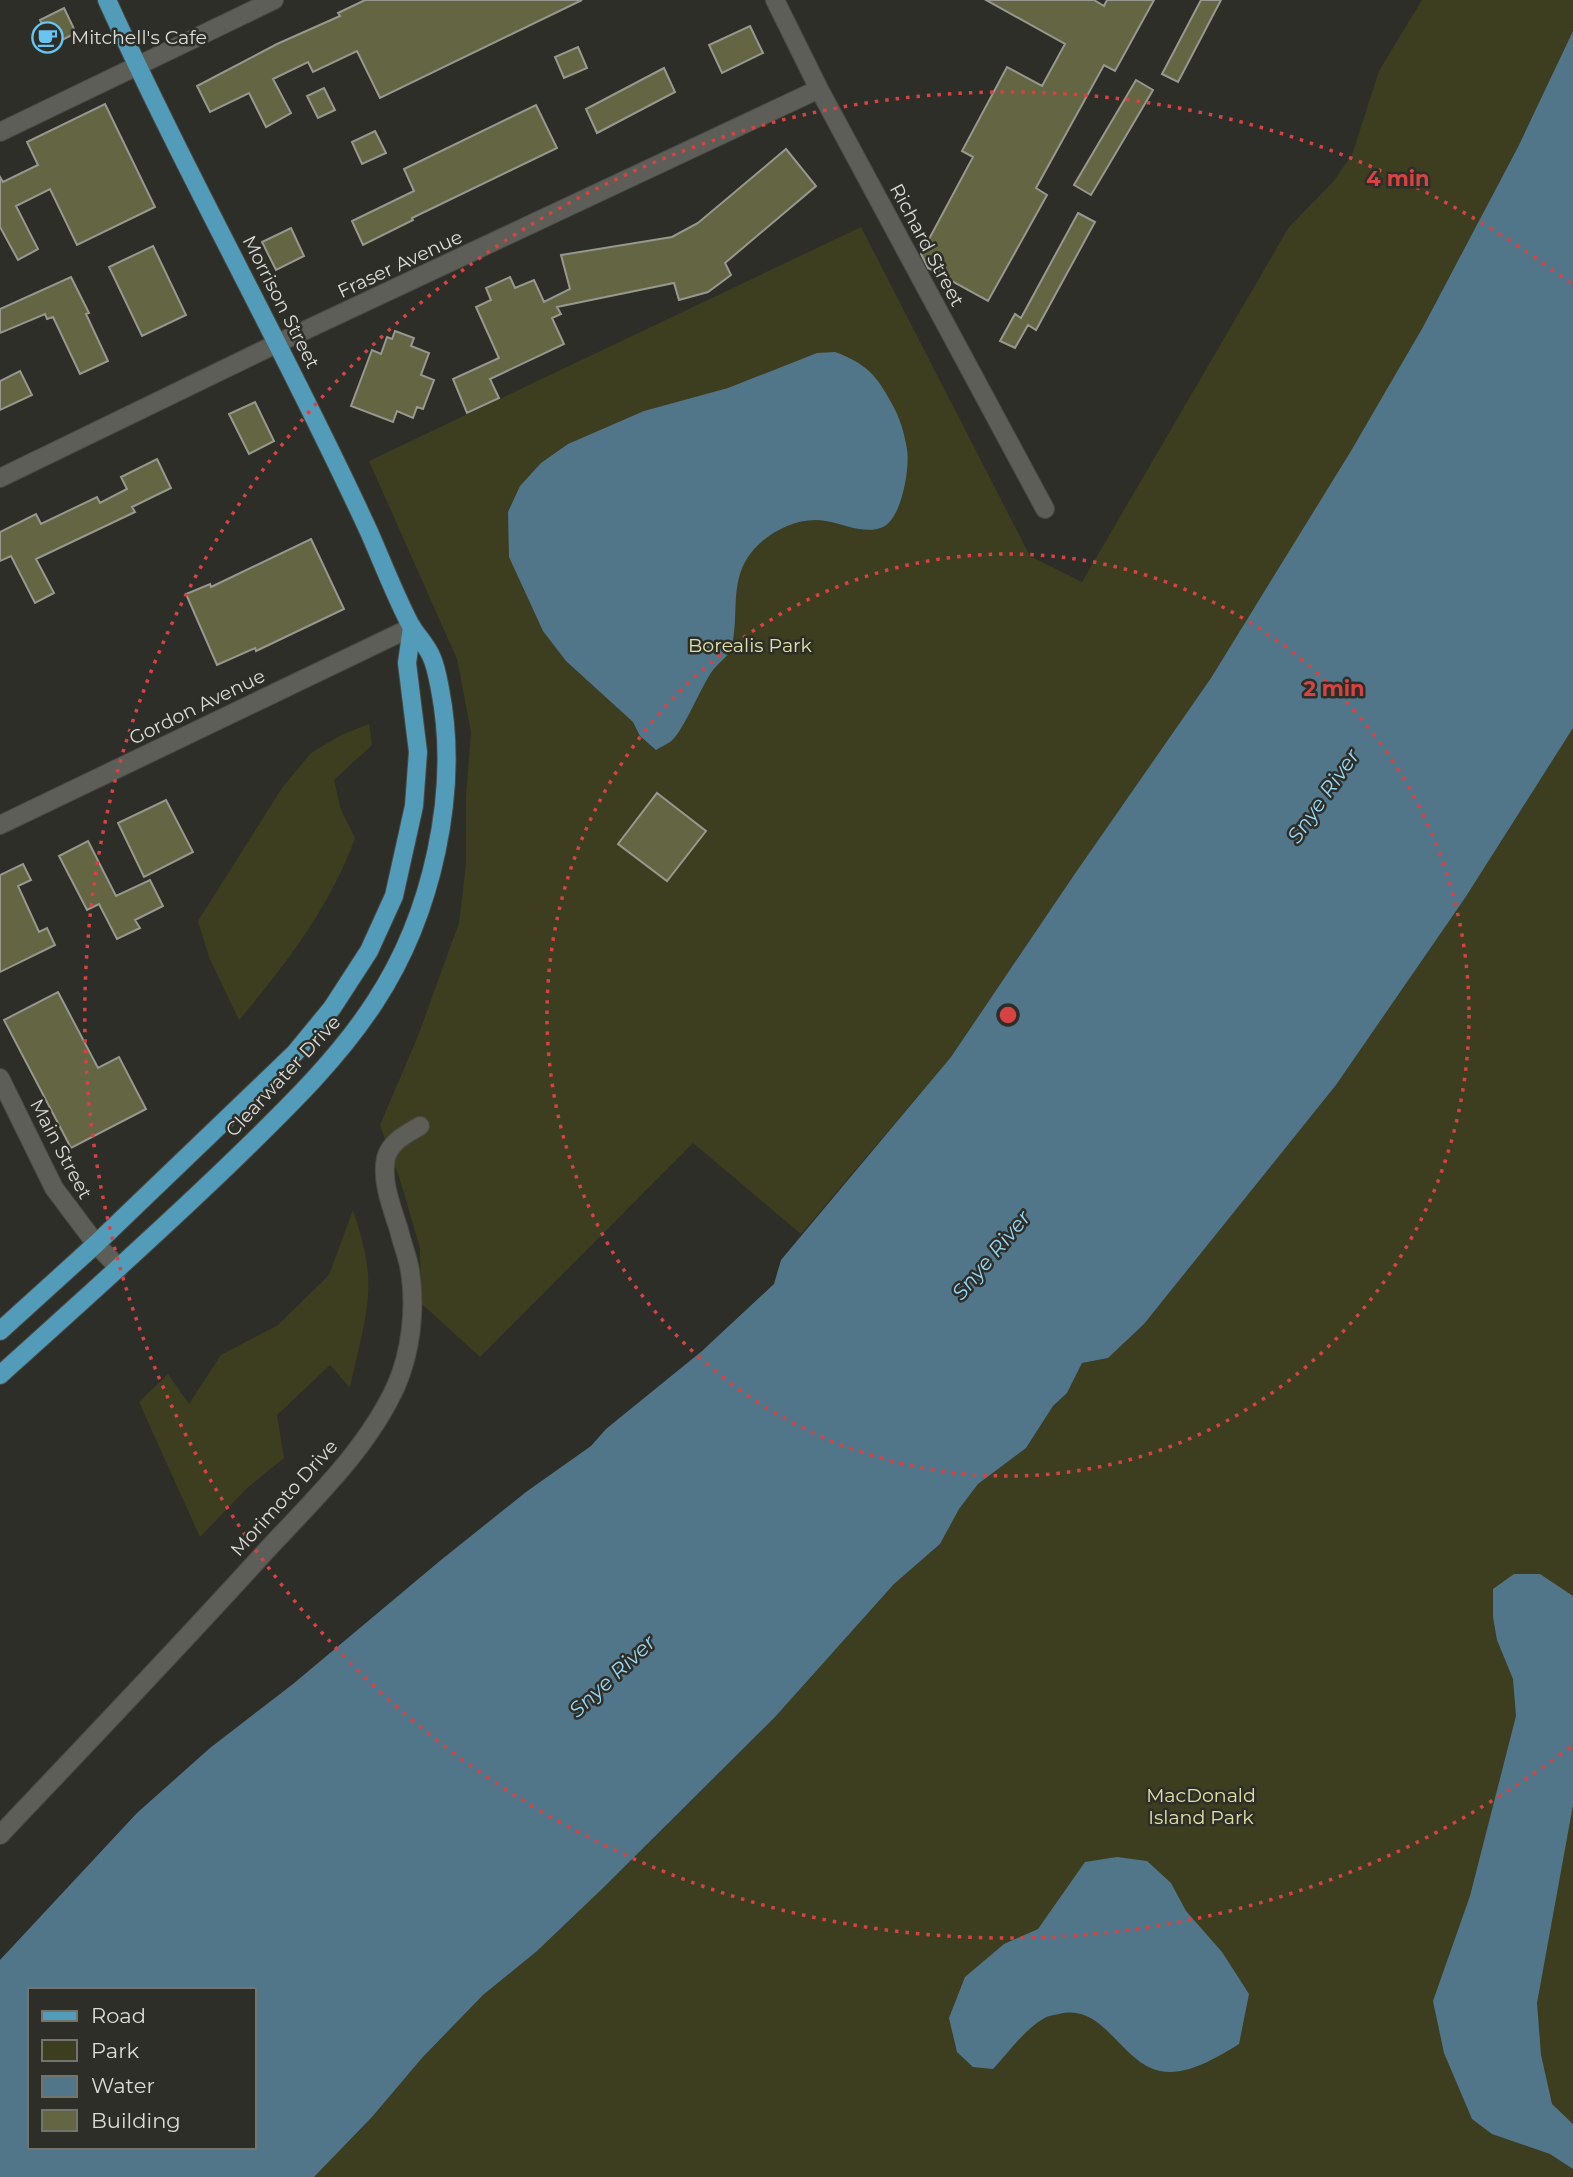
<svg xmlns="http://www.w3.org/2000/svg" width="1573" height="2177" font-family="Montserrat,sans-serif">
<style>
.green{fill:#3d3e1f}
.water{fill:#527689;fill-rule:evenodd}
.building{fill:#636543;stroke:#979890;stroke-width:2}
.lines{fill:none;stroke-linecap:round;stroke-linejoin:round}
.minor-casing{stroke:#494a45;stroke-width:20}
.major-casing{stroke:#494a45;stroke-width:20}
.minor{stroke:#5d5e57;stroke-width:18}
.major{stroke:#539cb9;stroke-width:18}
.ring{fill:none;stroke:#d74343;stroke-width:3.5;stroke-dasharray:3.5 7}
.labels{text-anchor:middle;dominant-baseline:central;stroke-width:5;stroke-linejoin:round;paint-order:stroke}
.poi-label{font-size:19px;fill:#dcddd9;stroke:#2e2e28;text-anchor:start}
.street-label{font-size:19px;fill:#dcddd9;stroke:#2e2e28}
.park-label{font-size:19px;fill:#dfe2a4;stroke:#2e2e28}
.water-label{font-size:21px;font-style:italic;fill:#96d7f7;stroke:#2e2e28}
.centre{fill:#d74343;stroke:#2e2e28;stroke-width:3.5}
.ring-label{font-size:21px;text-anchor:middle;font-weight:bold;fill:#d74343;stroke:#2e2e28;stroke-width:5;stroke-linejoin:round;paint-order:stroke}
</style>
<rect width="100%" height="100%" fill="#2e2e28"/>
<!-- green -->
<path class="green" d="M1422 0H1573V31L1518 147 1423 327 1352 451 1211 678 1074 875 951 1057 801 1234 693 1143 480 1357 421 1303 420 1248 400 1180 380 1125 418 1036 459 923 466 865V797L471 732 457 659 369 461 861 227 1030 556 1082 582 1289 227 1333 182 1352 155 1379 71Z
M369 724 372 745 334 780 341 810 355 838C331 905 285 966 239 1020L209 957 198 921 282 788 311 753 341 735Z
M1573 728V2177H314L372 2117 422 2058 483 1995 537 1951 602 1889 775 1717 894 1584 940 1544 959 1509 978 1484 1026 1448 1053 1406 1067 1393 1082 1363 1108 1358 1144 1324 1336 1085 1465 898Z
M353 1210C360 1231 366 1252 368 1274 371 1309 357 1353 350 1388L330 1365 277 1415 284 1458 247 1488 200 1537 139 1402 168 1374 189 1404 221 1355 278 1325 329 1275Z"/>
<!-- water -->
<path class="water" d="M1573 31V728L1465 898 1336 1085 1144 1324 1108 1358 1082 1363 1067 1393 1053 1406 1026 1448 978 1484 959 1509 940 1544 894 1584 775 1717 602 1889 537 1951 483 1995 422 2058 372 2117 314 2177H0V1960L137 1813 210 1748 293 1684 441 1560 526 1492 591 1446 606 1429 702 1351 774 1284 781 1260 951 1057 1074 875 1211 678 1351 451 1423 327 1518 147ZM30 1990H254V2147H30Z
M835 352C865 363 877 375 892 404 900 418 904 432 907 449 910 468 902 518 883 527 865 535 844 524 826 521 798 515 763 534 748 557 730 584 739 615 732 645 729 657 721 660 713 670 701 686 683 733 670 742 666 745 660 747 656 750L640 736 633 722 566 661 543 631 509 557 508 512 520 486 541 463 568 444 644 411 728 388 817 353Z
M1514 1574H1540L1573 1596V1805L1537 2003 1541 2055 1552 2104 1573 2124V2169L1550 2154 1492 2134 1472 2119 1444 2053 1433 2001 1470 1896 1516 1716 1513 1679 1497 1640 1493 1617V1589Z
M1117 1857 1147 1861 1171 1883 1186 1911 1222 1952 1249 1994 1239 2044C1216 2058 1182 2080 1153 2069 1118 2055 1101 2003 1059 2014 1054 2015 1047 2016 1043 2019 1024 2030 1008 2053 993 2069L973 2067 957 2052 949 2018 965 1977 1004 1944 1038 1929 1085 1862Z"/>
<!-- building -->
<path class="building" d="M365 0H582L380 98 357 51 313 72 308 62 273 79 291 113 266 127 249 93 210 112 197 86 277 44 340 16 338 13Z
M986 0H1094L1104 6 1107 0H1154L1115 71 1104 65 1036 188 1047 195 988 301 928 268 921 254 973 157 962 151 1007 67 1042 86 1065 44Z
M1201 0H1221L1178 82 1162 74Z
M64 8 76 33 52 45 40 20Z
M750 26 763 53 722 73 709 45Z
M578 47 587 68 564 78 555 57Z
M664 68 675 92 597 133 586 109Z
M1136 80 1153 90 1091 195 1074 185Z
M324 88 335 110 318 118 307 96Z
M105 104 155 207 77 245 50 189 16 206 38 249 18 260 0 227V177L3 182 38 165 27 142Z
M536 105 557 148 412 218 413 220 363 245 352 221 414 191 404 169Z
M375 131 386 153 362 164 352 142Z
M786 149 816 186 725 263 731 275 708 292 679 300 674 283 557 307 561 314 552 318 564 344 490 379 499 398 467 413 453 379 499 358 476 307 491 300 486 288 510 277 515 288 534 280 544 302 570 289 561 255 672 237 698 223Z
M1078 213 1095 222 1036 330 1028 325 1015 348 1000 341 1015 314 1021 318Z
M291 228 304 256 276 270 262 242Z
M153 246 186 315 142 336 109 267Z
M71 277 89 313 86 314 108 361 80 374 53 317 47 319 45 314 0 333V309Z
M395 331 414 338 411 346 429 353 421 375 434 380 423 409 417 407 413 418 397 411 393 422 351 406 372 350 381 354 387 337 392 339Z
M20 371 32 395 0 410V381Z
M255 402 274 441 249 454 229 414Z
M157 459 171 488 132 507 135 512 36 559 54 593 35 603 11 556 0 561V532L36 514 41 524 97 497 100 503 127 489 121 477Z
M311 539 344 609 256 651 255 648 217 665 186 594 210 584 211 587Z
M657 793 706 831 667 881 618 844Z
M166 800 193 852 144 877 118 823Z
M88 841 116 896 150 880 163 906 135 920 140 928 117 939 99 904 87 910 59 856Z
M23 864 31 880 18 886 39 932 47 928 55 945 0 972V875Z
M58 992 98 1068 119 1057 146 1109 71 1148 4 1020Z"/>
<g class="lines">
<defs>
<path id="minor" d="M775 0 819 89 1045 509
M0 132 274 0
M0 478 278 343 819 89
M0 825 412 627
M0 1078 54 1188 96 1244 119 1268
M0 1835C89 1741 178 1648 265 1552 312 1501 367 1450 396 1386 411 1352 416 1307 410 1271 408 1257 402 1244 399 1230 392 1208 381 1181 386 1158 390 1142 406 1134 420 1126"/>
<path id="major" d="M0 1331 96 1244 295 1053 332 1008 369 951 394 896 414 806 418 752 407 663 412 627
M0 1375C81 1302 162 1230 240 1154 288 1107 338 1059 375 1002 432 915 460 792 440 689 438 679 436 667 432 658 427 645 416 635 410 624 395 595 383 564 370 534 287 353 189 181 107 0"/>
</defs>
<!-- minor casing -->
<use href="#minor" class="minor-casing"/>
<!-- major casing -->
<use href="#major" class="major-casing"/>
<!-- minor -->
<use href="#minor" class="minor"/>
<!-- major -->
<use href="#major" class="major"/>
</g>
<!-- distance rings -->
<g class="ring">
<circle cx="1008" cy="1015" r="461"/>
<path d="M1570 1747A923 923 0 1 1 1570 283"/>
</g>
<!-- icons -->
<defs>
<symbol id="cafe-ring" viewBox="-11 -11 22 22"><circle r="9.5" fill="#2e2e28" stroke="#68c4f0" stroke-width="1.5"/><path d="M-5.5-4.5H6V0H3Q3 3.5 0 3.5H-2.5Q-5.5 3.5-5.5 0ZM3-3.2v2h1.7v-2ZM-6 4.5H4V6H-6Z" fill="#68c4f0"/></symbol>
</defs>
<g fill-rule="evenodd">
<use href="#cafe-ring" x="30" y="20" width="35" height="35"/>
</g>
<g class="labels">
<!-- poi labels -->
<g class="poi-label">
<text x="71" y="37">Mitchell's Cafe</text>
</g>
<!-- street labels -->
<g class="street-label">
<text transform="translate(927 245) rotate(62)">Richard Street</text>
<text transform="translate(400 264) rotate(-25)">Fraser Avenue</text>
<text transform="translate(281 302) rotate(63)">Morrison Street</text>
<text transform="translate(197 707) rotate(-26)">Gordon Avenue</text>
<text transform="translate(283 1076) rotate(-47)">Clearwater Drive</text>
<text transform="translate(61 1149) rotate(62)">Main Street</text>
<text transform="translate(284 1498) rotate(-48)">Morimoto Drive</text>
</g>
<!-- park labels -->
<g class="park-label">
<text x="750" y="645">Borealis Park</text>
<text x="1201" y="1795">MacDonald<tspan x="1201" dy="22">Island Park</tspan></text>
</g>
<!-- water labels -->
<g class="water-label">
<text transform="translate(1323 796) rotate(-55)">Snye River</text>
<text transform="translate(991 1255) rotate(-50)">Snye River</text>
<text transform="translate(612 1676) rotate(-43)">Snye River</text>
</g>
</g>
<circle cx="1008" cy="1015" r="10" class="centre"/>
<g class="ring-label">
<text x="1398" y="186">4 min</text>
<text x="1334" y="696">2 min</text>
</g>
<!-- legend -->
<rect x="28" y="1988" width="228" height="161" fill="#2e2e28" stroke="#74746f" stroke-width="2"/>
<rect x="42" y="2011" width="35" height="10" fill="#539cb9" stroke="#74746f" stroke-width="2"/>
<text x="91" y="2023" font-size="21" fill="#dcddd9">Road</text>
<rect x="42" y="2040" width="35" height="21" fill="#3d3e1f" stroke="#74746f" stroke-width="2"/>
<text x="91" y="2058" font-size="21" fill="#dcddd9">Park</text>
<rect x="42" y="2076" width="35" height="21" fill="#527689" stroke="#74746f" stroke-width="2"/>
<text x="91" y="2093" font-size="21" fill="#dcddd9">Water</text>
<rect x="42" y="2110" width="35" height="21" fill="#636543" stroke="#74746f" stroke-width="2"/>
<text x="91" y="2128" font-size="21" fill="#dcddd9">Building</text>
</svg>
